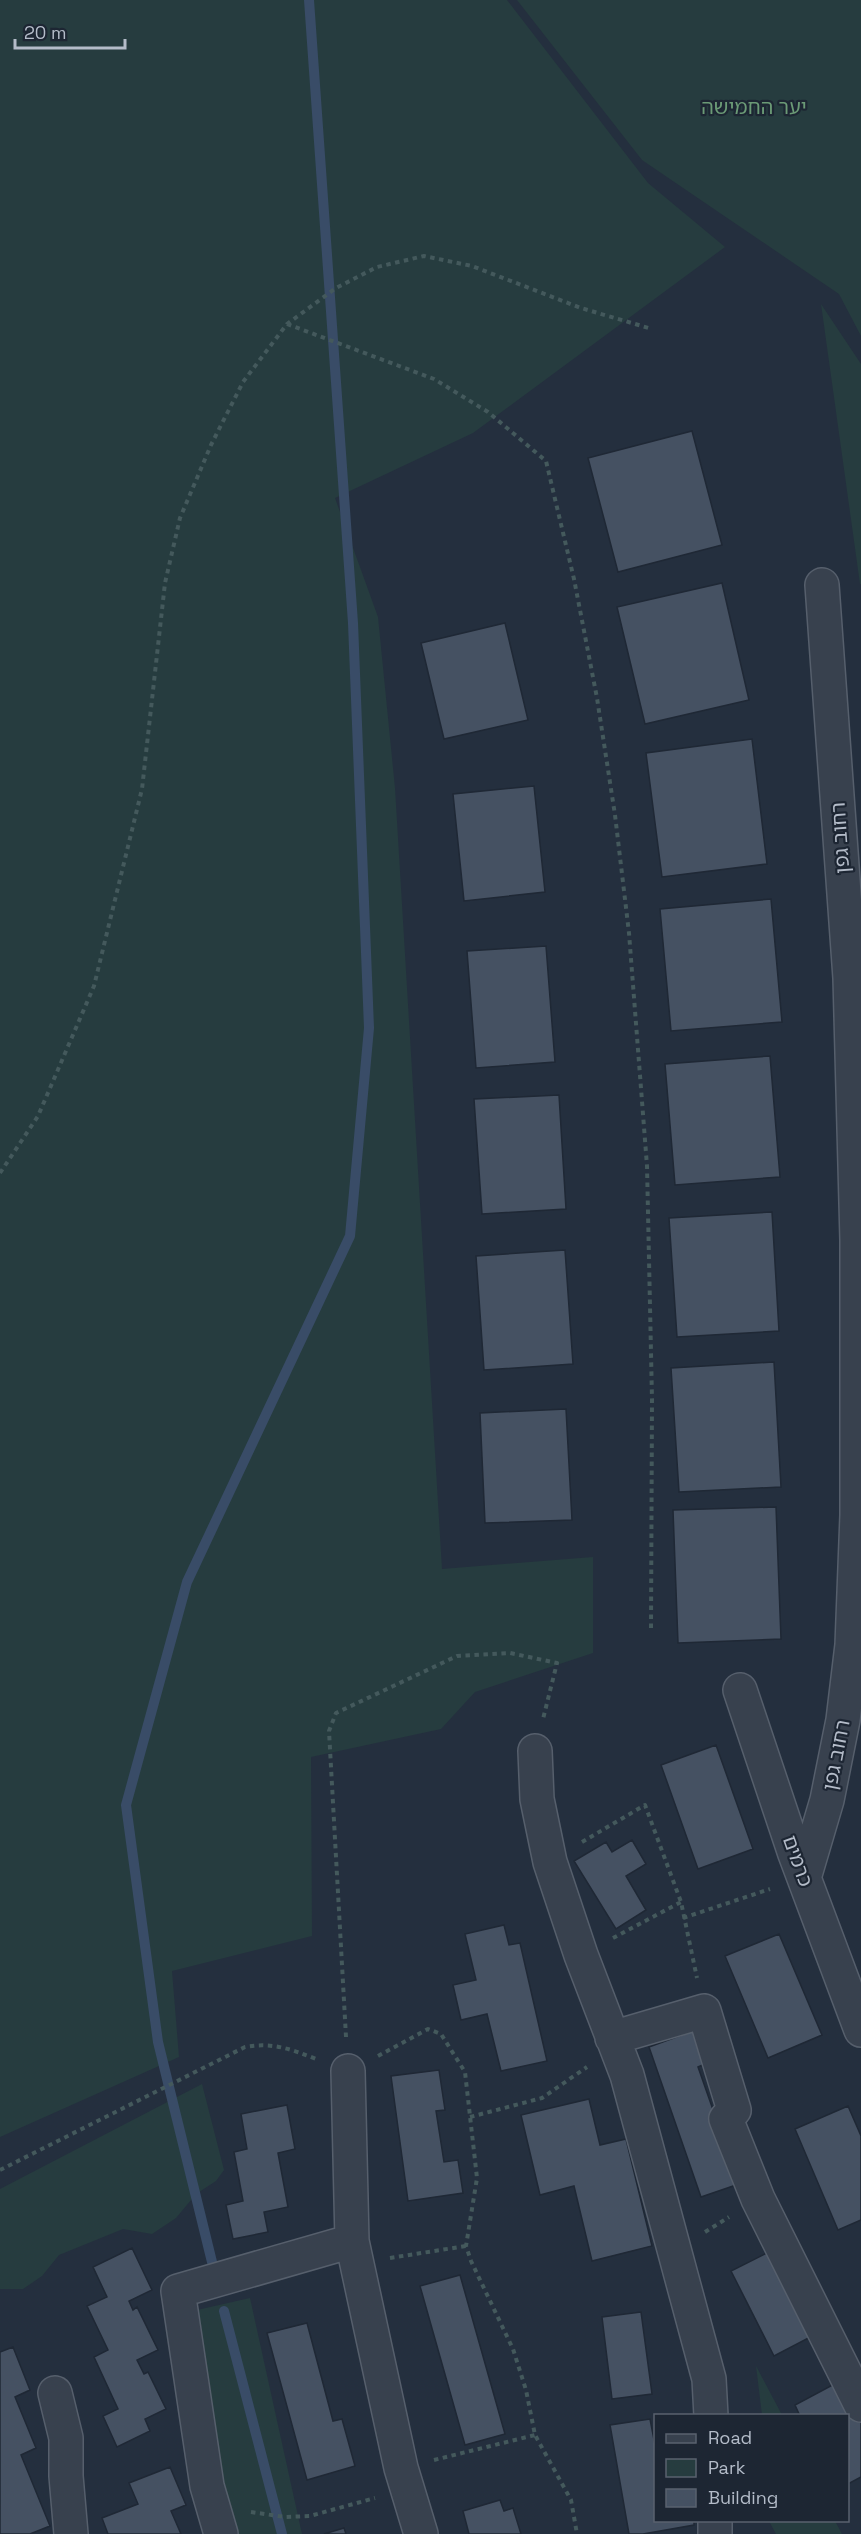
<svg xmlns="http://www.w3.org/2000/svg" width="861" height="2534" font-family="'Space Grotesk','Noto Sans Hebrew',sans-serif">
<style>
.green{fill:#263c3f}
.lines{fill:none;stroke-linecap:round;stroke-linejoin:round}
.stream{stroke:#394c67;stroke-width:10}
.building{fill:#455162;stroke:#1f2835;stroke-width:1.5}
.minor-casing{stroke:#565f6c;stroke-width:36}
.path{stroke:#44595c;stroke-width:4;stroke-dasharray:4.5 4.5;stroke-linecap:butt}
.minor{stroke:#38414e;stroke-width:33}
.labels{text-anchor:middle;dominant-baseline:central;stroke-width:4.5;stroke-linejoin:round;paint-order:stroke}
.park-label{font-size:20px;fill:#6b9a76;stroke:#1d2633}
.street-label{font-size:20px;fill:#b4bcc9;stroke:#1d2633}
</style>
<rect width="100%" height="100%" fill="#242f3e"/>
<!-- green -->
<path class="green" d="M0 0H507L648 183 725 247 473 433 335 498 378 617 395 788 442 1569 593 1557V1653L475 1692 441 1729 311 1757 312 1936 172 1971 179 2057 0 2137Z
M517 0H861V336L839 294 642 160Z
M821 304 861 364V584H860Z
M202 2084 224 2170 216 2181 196 2194 176 2218 152 2234 123 2229 59 2255 42 2276 23 2289H0V2189Z
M250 2298 302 2534H234L232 2529 221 2473 197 2310Z
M756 2366 782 2415H762Z
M769 2521H835L842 2534H776Z"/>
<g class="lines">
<!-- stream -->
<path class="stream" d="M212 2262 158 2042 126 1805 187 1582 350 1236 369 1028 353 623 309 0
M224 2311 282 2534"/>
</g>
<!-- building -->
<path class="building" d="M692 431 722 545 618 572 588 458Z
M722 583 749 700 645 724 617 607Z
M505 623 528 720 444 739 421 643Z
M752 739 767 864 662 877 646 753Z
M534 786 545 892 464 901 453 794Z
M771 899 782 1022 671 1031 660 909Z
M546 946 555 1062 476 1068 467 951Z
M770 1056 780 1177 675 1185 665 1064Z
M559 1095 566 1209 482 1214 474 1099Z
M772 1212 779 1331 677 1337 669 1218Z
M565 1250 573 1364 484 1370 476 1256Z
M774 1362 781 1487 679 1492 671 1368Z
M566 1409 572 1520 485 1523 480 1413Z
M776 1507 781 1639 678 1643 673 1510Z
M716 1745 753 1849 698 1869 661 1765Z
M632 1840 646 1864 626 1876 646 1910 616 1929 574 1861 606 1842 612 1852Z
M504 1925 509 1945 520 1943 547 2061 501 2071 487 2014 461 2020 453 1985 476 1980 465 1934Z
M779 1934 822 2035 768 2058 725 1956Z
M701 2028 712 2061 698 2067 739 2184 701 2197 649 2047Z
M439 2070 445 2110 436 2111 444 2162 458 2160 463 2193 408 2201 391 2076Z
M589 2099 600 2145 626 2139 652 2246 592 2261 574 2186 540 2195 521 2115Z
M287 2105 295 2149 278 2153 288 2207 264 2212 268 2232 233 2239 226 2205 243 2201 234 2152 247 2149 241 2114Z
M848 2106 861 2136V2220L838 2230 795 2129Z
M132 2248 152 2290 129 2301 133 2310 137 2307 158 2350 137 2360 144 2374 148 2372 166 2409 145 2419 150 2431 117 2447 103 2416 118 2409 94 2357 108 2350 87 2306 107 2297 93 2267Z
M777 2248 820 2332 774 2356 731 2271Z
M460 2275 505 2434 465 2445 420 2286Z
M641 2312 652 2394 612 2399 602 2317Z
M307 2323 333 2421 342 2419 355 2466 307 2480 267 2333Z
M13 2347 30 2390 15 2397 36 2448 21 2455 50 2526 30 2534H0V2352Z
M840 2381 861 2422V2477L848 2484V2416H800L795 2405Z
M650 2419 656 2450V2520H694V2525L643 2534H629L610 2425Z
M170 2467 186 2505 171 2511 181 2534H108L102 2518 138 2504 129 2483Z
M500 2500 504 2511 513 2508 521 2534H469L463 2511Z
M344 2528 346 2534H324Z"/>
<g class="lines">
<defs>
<path id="minor" d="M740 1690 795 1854 861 2030
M535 1751 537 1799 550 1862 581 1955 627 2075 709 2379 711 2416
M804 1878 827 1800 843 1720 852 1645 857 1515V1240L850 978 822 585
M612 2038 704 2011 734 2110 726 2119 758 2199 861 2405
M348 2071 352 2241 401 2468 421 2534
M55 2393 66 2438V2476L71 2534
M715 2520V2534
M221 2534 207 2486 178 2291 352 2241"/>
</defs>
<!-- minor casing -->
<use href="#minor" class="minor-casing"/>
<!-- path -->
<path class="path" d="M287 324 434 379 488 412 546 461 574 579 597 698 615 815 629 933 647 1166 652 1399 651 1631
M0 1173 38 1116 94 986 142 789 165 583 180 518 211 445 243 382 287 324 336 288 377 267 424 256 472 266 581 308 652 329
M582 1842 645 1805 681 1902 697 1978
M683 1918 770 1889
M613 1938 681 1902
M346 2037 329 1731 336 1713 457 1656 510 1653 557 1663 543 1719
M378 2056 428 2029 441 2034 465 2072 477 2178 466 2246 471 2261 513 2349 526 2390 535 2435 571 2500 577 2534
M470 2117 542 2098 587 2067
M0 2170 245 2047C272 2042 291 2049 316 2059
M705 2232 729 2217
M390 2258 466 2246
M434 2460 535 2435
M251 2512 285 2517 310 2516 375 2498"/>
<!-- minor -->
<use href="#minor" class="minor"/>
</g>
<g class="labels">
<!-- park labels -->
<g class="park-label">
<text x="754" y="107">יער החמישה</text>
</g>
<!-- street labels -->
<g class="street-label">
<text transform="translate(840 838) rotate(-94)">רחוב גפן</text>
<text transform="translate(836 1755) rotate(-79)">רחוב גפן</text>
<text transform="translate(798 1861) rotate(70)">כרמים</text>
</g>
</g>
<!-- legend -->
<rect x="654" y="2414" width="195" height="108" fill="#1d2633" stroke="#59626f" stroke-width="1.5"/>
<rect x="666" y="2434" width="30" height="9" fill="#38414e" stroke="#59626f" stroke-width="1.5"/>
<text x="708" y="2444" font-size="18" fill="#b4bcc9">Road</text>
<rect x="666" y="2459" width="30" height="18" fill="#263c3f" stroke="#59626f" stroke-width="1.5"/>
<text x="708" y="2474" font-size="18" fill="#b4bcc9">Park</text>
<rect x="666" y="2489" width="30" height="18" fill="#455162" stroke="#59626f" stroke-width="1.5"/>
<text x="708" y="2504" font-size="18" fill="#b4bcc9">Building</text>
<!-- scale -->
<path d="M15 39v9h110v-9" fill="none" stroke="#b4bcc9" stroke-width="3"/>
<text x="24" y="39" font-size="18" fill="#b4bcc9" stroke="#1d2633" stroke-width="4.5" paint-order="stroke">20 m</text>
</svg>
